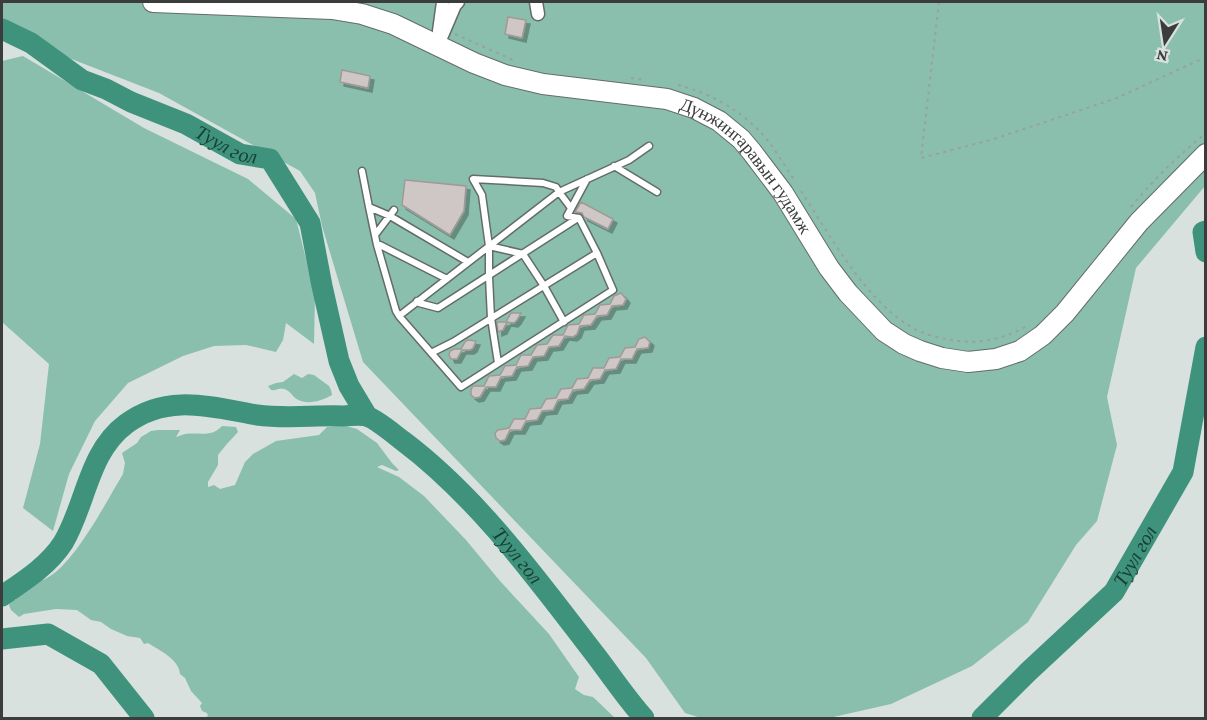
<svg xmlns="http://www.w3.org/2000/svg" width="1207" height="720" font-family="'Crimson Pro',serif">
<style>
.green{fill:#8abfad}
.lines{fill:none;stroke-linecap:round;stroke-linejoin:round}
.river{stroke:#3f937c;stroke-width:21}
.building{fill:#cfc7c5;stroke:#a19998;stroke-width:1.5;filter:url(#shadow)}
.service-casing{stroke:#646c69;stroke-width:9}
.minor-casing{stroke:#646c69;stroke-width:15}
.primary-casing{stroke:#646c69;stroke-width:22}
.path{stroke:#9aa09e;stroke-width:2;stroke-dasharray:3 4.5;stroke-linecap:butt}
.service{stroke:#fff;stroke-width:6}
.minor{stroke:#fff;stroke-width:12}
.primary{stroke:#fff;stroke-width:20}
.labels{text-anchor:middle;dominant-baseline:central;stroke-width:4.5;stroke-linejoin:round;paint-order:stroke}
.street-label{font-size:18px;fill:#3a3d3c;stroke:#d8e1de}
.water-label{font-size:20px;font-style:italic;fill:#173e33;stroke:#d8e1de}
</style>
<defs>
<filter id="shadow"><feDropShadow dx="4" dy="4" stdDeviation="0" flood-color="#0004"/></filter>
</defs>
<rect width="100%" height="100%" fill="#d8e1de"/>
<!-- green -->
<path class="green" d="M2 2H1205V186L1136 268 1107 397 1117 445 1097 521 1076 545 1028 622 972 666 891 704 829 718H701L685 713 646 658 363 362 322 226 315 193 300 171 159 93 2 32Z
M23 56 144 128 248 179 296 219 315 295 314 344 286 323 283 340 276 352 246 345 214 346 183 356 128 383 95 421 69 474 53 531 23 508 40 444 49 364 2 322V61Z
M294 374 302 378 308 374 314 375 329 386 331 390 332 395C321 401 307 406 295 398 292 395 289 390 284 389 280 387 276 391 271 390L268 386 276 383 283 382Z
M343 425 357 429 377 443 392 463 399 470 396 471 382 465 377 467 399 477 424 496 466 540 500 581 549 634 579 677 575 689 584 695 593 697 614 717 619 718H204L208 716 207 713 202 711 200 706 202 703 191 691 185 678 180 674C179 659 160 651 148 643L144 644 140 638 127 636 111 629 101 622 91 620 77 610 56 609 24 614 19 617 11 610 9 605 11 600H16V595L23 586 27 587 29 581C36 580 41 582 47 578 75 563 106 502 123 474L125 463 122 453 137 443 141 437 151 431 158 430H180L176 437C179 436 182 435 185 434 199 432 211 438 222 426L236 427 238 432 226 445 218 455V465L208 482V487L214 485 220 489 235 485 245 462 253 454 276 441 319 435 327 427Z"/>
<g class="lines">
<!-- river -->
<g class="river">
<path id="s1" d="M2 29 31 43 82 80 106 89 131 102 186 124 240 154 270 159 310 223 322 286 339 361 349 386 367 416"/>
<path d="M1206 231 1203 232 1206 252"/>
<path id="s2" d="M2 596C24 581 48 566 63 543 86 505 88 452 126 424 167 393 211 407 257 415 286 419 315 415 343 416 350 416 359 414 366 416 375 418 395 435 403 441 480 499 539 582 597 657 613 678 627 699 644 718"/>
<path d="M2 639 48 634 101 664 144 718"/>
<path id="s3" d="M982 718 1028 672 1114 592 1183 472 1206 347"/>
</g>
</g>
<!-- building -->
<path class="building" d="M508 17 526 20 522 38 505 34Z
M342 70 370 76 368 88 340 82Z
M405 180 466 186 464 211 450 235 402 205Z
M581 202 613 219 608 229 584 217 582 213 575 212Z
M621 293 626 299 623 305 612 306 607 315 597 316 591 325 580 326 577 334 573 337 565 336 559 346 549 347 544 356 533 357 528 366 517 367 512 376 501 377 496 387H486L480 397 475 398 471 395V390L473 386H484L489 376 500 375 505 366 516 365 521 355H531L537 345 547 344 553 335H563L568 325 579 324 584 315 595 314 600 305 610 304 614 296Z
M511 313H521L517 320 514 323 507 322 503 330 498 332 497 322H506Z
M645 337 650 342 648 348 637 349 632 359H621L616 369 605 370 600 379 590 380 584 389 573 390 568 399 558 400 553 410 542 411 537 420 526 421 521 430H510L505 440 500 441 496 438 495 433 498 430 509 428 514 419H525L530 409 541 408 546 399 556 398 561 389 572 388 577 379 588 378 593 368H604L609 358 620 357 625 348 635 347 639 339Z
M468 340 476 341 473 348 470 350H462L457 359H451L449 355 450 351 454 349H461L465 342Z"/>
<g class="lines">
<defs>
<path id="service" d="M614 166 657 192
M362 171 369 207
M571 208 559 192 399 316 461 387 613 290 597 253 579 218 567 216 587 179
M375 235 394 210
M377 245H380L447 279
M489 246 523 254 544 286 564 322
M417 301 419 303 438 308 578 218
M399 316 396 311 377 245 369 207 390 216 468 262
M431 353 453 342 597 253
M498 363 491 318 489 277V246L482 195 473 179 543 183 556 187 559 192 629 160 649 146"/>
<path id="minor" d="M536 2 538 14
M439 31 443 2
M438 45 455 5 458 2"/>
<g id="primary">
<path id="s4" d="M153 2 332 9 362 14 393 24 474 63 505 75 543 84 667 99 694 108 719 121 741 139 752 152 783 193 829 268 848 293 884 331 904 344 920 351 942 358 968 362 996 359 1020 351 1043 335 1065 313 1139 222 1206 154"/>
</g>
</defs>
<!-- service casing -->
<use href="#service" class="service-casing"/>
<!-- minor casing -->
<use href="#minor" class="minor-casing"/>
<!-- primary casing -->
<use href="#primary" class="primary-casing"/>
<!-- path -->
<path class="path" d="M939 2 921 158 994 139 1117 98 1206 57
M455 34 513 60
M631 78 646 80
M678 85C712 93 747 114 769 142 778 154 786 168 795 181
M801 191C830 235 866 302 913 328 925 335 939 338 952 340 979 345 1003 339 1027 326
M1131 207C1153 180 1178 156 1206 133"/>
<!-- service -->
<use href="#service" class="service"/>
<!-- minor -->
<use href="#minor" class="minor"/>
<!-- primary -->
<use href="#primary" class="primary"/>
</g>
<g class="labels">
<!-- street labels -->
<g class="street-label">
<text stroke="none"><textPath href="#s4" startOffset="636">Дүнжингаравын гудамж</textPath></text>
</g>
<!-- water labels -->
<g class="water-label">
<text stroke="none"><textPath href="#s1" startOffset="254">Туул гол</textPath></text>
<text stroke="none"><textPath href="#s3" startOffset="224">Туул гол</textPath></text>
<text stroke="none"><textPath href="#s2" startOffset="670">Туул гол</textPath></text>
</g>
</g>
<!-- border -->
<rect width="1207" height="720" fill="none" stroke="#3a3d3c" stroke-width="6"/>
<!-- north arrow -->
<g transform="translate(1165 42) rotate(192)" stroke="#d8e1de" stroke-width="4.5" paint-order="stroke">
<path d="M0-4.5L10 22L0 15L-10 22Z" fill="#3a3d3c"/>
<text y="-9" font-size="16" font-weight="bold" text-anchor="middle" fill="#3a3d3c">N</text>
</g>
</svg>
